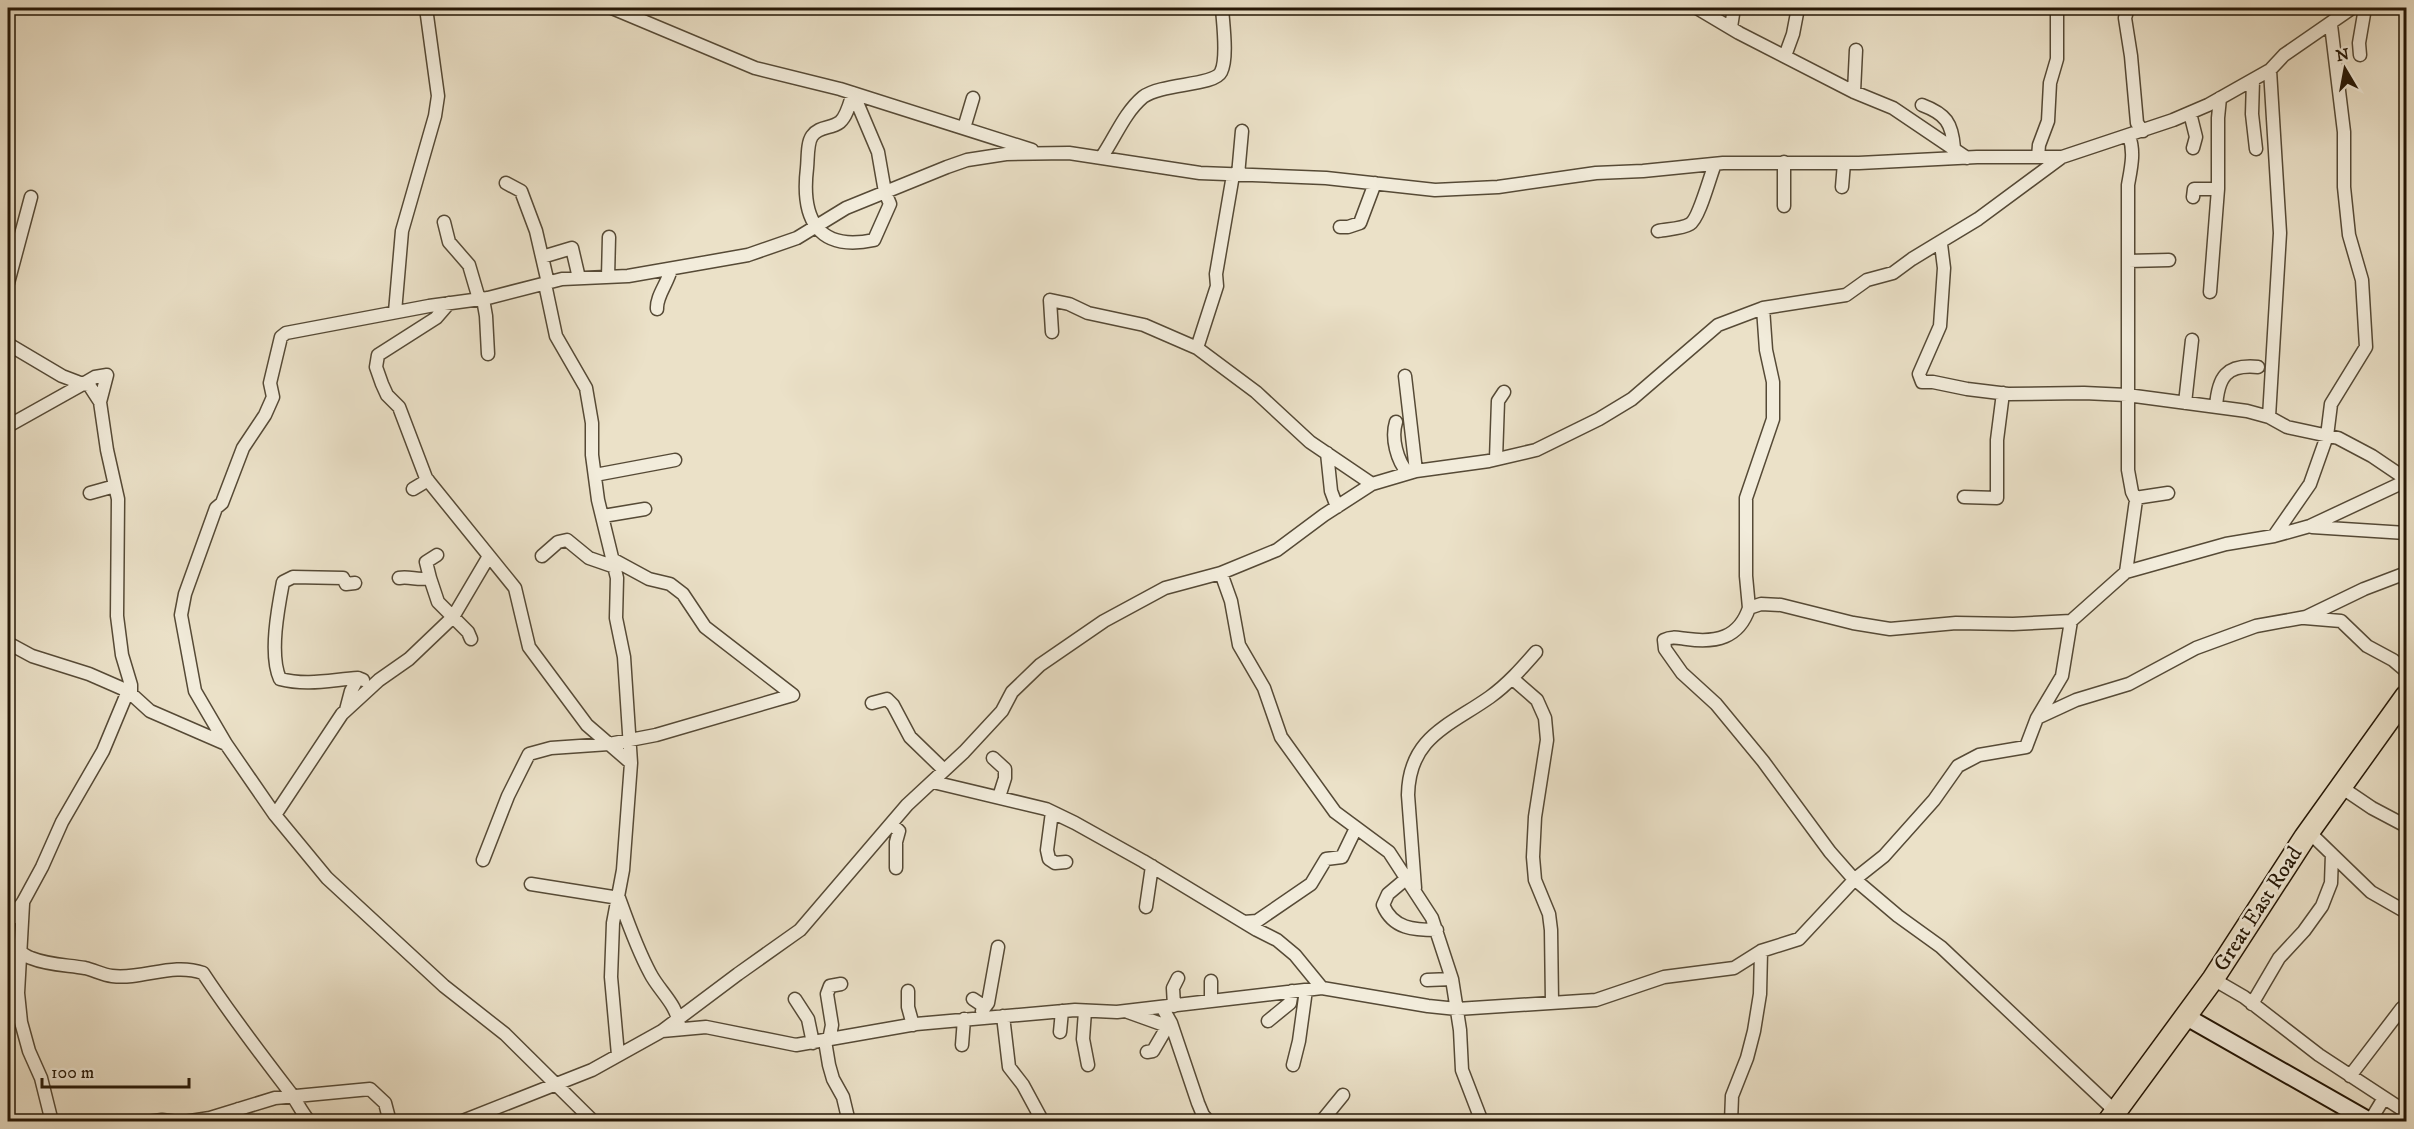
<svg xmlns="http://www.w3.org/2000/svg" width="2414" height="1129" font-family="'IM FELL DW Pica',serif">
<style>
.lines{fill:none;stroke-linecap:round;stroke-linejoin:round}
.street-casing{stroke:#564a36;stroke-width:15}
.secondary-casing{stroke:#251706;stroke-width:20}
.highway-casing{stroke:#251706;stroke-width:24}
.street{stroke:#f2ecdb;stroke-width:12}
.secondary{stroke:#f2ecdb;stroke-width:16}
.highway{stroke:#ebe1c8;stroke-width:21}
.labels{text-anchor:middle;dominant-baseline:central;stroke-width:5;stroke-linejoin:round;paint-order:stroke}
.street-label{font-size:22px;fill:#251706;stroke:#f2ecdb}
</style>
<rect width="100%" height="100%" fill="#ebe1c8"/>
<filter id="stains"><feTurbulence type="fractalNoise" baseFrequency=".00333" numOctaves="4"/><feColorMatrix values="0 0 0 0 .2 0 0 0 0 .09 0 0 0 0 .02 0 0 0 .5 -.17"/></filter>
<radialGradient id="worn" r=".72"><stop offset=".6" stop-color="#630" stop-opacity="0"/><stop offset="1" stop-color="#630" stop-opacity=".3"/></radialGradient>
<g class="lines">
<defs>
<path id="street" d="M612 8 755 68 840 89 1032 150
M1697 8 1739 33 1854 92 1893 108 1967 158
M2128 8 2125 18 2131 56 2137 123 2143 131
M1731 27 1734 8
M2360 55 2359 43 2365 8
M1785 56 1793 34 1798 8
M2253 80 2252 114 2256 149
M1854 92 1856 50
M853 93 878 152 885 192 890 204 874 240C817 252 801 218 807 168 808 159 807 143 812 136 819 126 831 129 840 122 847 116 850 102 853 93Z
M1922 105C1946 114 1952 123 1954 148
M2190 113 2196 137 2193 148
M964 128 973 98
M2038 157 2039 145 2048 121 2050 83 2057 59V8
M1101 158C1115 138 1124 113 1143 97 1162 83 1214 86 1221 72 1228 58 1223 24 1222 8
M1238 175 1242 131
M506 183 521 191 536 231 542 257
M1842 187 1844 163
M2193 197 2194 189H2218
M1784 206V162
M444 222 449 242 469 265 479 299
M1340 227H1348L1360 223 1375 183
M1658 231C1667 229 1682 229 1690 224 1699 219 1710 176 1715 164
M1941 244 1944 268 1940 326 1919 374 1922 382H1933L1967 389 2008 394 2084 393 2127 395 2247 411 2269 417 2287 427 2338 438 2372 456 2406 479
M2128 261 2169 260
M608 277 609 237
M8 283 31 197
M548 283 542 257 572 248 579 278
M545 284 556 336 586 388 592 423V455L598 500 617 578 616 618 624 657 631 763 623 870 613 923 611 977 618 1055
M2210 292 2218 189V118L2220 98
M483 299 486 316 488 354
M449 303 436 318 378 355 376 367 382 384 387 395 399 407 426 478 515 588 529 647 587 725 631 763
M657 309C656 296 668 283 671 269
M395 312 402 231 435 116 438 96 426 8
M1052 332 1050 300 1069 304 1088 313 1144 325 1197 348 1256 392 1310 442 1372 484
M8 344 62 376 83 384 95 377 107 375 100 402
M1197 348 1217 286 1216 274 1233 175
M1405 376 1416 471
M2185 403 2192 340
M2216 407C2218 377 2226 364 2258 367
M2269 417 2280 233 2270 70
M1396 422C1391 438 1397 461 1408 473
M8 426 83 384 89 385 100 402 107 450 118 499 117 616 122 655 131 685V694
M1327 453 1331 491 1337 507
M1496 459 1498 401 1504 392
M595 475 675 460
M413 489 428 480
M90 493 115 486
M1964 497 1997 498V440L2003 393
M2135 498 2168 493
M603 516 645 509
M2312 527 2406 533
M2274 536 2310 484 2327 436 2331 404 2366 347 2362 280 2349 235 2344 187V132L2331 25
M542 556 558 542 567 540 589 558 615 567
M614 560 649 579 670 584 683 594 705 627 793 695
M2126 572 2136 500 2132 492 2128 470V185C2131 168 2135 152 2129 136
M1221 573 1231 601 1239 645 1264 688 1281 737 1335 812 1389 852 1432 918 1452 979 1460 1030 1462 1070 1482 1122
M399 578C410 576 419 581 430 578L438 602 468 632 471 639
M430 578 426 562 437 555
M355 583 346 584 343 578 293 577 283 582C278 608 269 655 280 679 307 686 330 680 358 678
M1749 608 1746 576V498L1773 419V382L1766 350 1763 308
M2305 618 2341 621 2367 646 2393 660 2406 671
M8 643 32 656 89 674 128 691 150 711 226 744
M1513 679 1537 700 1545 718 1547 740 1535 817 1533 857 1535 880 1549 914 1551 930 1552 1002
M872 703 887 699 893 705 910 737 943 769
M346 710 351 691 358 678 363 680
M2037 718 2076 700 2129 684 2196 648 2256 626 2306 617 2364 589 2406 573
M993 758 1005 769V778L999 797
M933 782 1046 809 1075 823 1143 861 1257 930 1277 940 1295 955 1322 988
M2341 787 2372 808 2406 826
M1052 812 1047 850 1049 859 1055 863 1066 862
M275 815 342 714 379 680 409 659 453 617 489 556
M891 824 899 831 896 842V868
M2309 832 2371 892 2406 912
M483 860 508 796 529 754 551 748 609 744 656 735 793 695
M1407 878 1388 894 1383 905C1393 929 1414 930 1437 930
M531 884 619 898C628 923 637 949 650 973 659 991 678 1005 679 1026
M1415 888 1408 795C1409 737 1449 726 1490 697 1508 684 1522 668 1536 652
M23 904 18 993 21 1022 29 1051 41 1078 52 1122
M1146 907 1152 866
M1244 922 1257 921 1311 884 1326 859 1342 857 1356 828
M8 923 23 902 42 867 62 822 103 751 128 691
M8 944C17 948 22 955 31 958 48 965 67 965 85 968 94 970 103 975 112 976 143 980 172 962 203 973 230 1014 259 1052 289 1091 297 1101 301 1112 310 1122
M2213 979 2244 997 2319 1055 2406 1112
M1427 980 1452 979
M908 991V1007L913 1025
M795 999 808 1019 813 1043
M973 999 982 1005 983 1016
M1211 1001V981
M2252 1004 2279 958 2304 931 2322 906 2331 883 2332 854
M1174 1006 1173 988 1178 978
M1162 1007 1171 1023 1198 1103 1203 1115 1209 1122
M982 1011 988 1003 998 947
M1085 1011 1083 1039 1088 1065
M1128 1012 1167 1026
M1003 1016 1009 1067 1023 1085 1043 1122
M1268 1021 1290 1003 1292 991
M662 1031 706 1027 796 1045 916 1024 1075 1010 1117 1012 1322 988 1428 1006 1457 1009 1596 1000 1664 977 1734 968 1761 951 1799 939 1855 879 1884 856 1934 800 1958 766 1979 755 2026 747 2037 718 2062 676 2071 621
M1060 1032 1062 1011
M829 1040 832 1025 827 994 830 986 841 984
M825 1041 829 1065 833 1079 843 1097 849 1122
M962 1045 964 1019
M1147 1052 1153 1051 1170 1022
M1293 1065 1299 1041 1306 990
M2350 1076 2402 1008
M238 1109 241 1122
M2115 1111 1941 947 1898 916 1852 877 1830 852 1763 761 1716 704 1682 673 1665 649 1664 640C1672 636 1678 638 1687 639 1716 643 1739 638 1749 608L1761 604 1781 605 1853 623 1890 629 1956 623 2013 624 2071 621 2126 572 2226 544 2274 536 2310 526 2406 481
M8 1121 9 1122
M2370 1121 2384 1098
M147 1122 162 1120 178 1122
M184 1122 210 1118 275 1098 370 1089 385 1103 390 1122
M460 1122 592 1070 662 1031 738 974 800 930 907 805 964 752 1002 711 1012 692 1040 665 1104 621 1165 588 1221 573 1277 550 1324 515 1372 484 1416 471 1489 461 1536 450 1599 419 1632 399 1718 325 1763 308 1846 295 1867 280 1893 273 1912 259 1978 219 2062 157
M594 1122 505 1034 444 986 327 878 275 815 226 744 195 691 181 615 185 594 216 508 222 503 243 448 265 415 273 397 270 383 281 337 286 333 429 306 488 298 562 279 628 276 748 255 797 238 846 208 947 167 967 160 1006 154 1069 153 1200 173 1326 178 1435 190 1498 187 1596 173 1643 171 1723 163H1859L1977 157H2062L2173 120 2208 105 2270 70 2284 55 2352 8
M1321 1122 1343 1095
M1731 1122 1732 1096 1747 1058 1754 1031 1760 994 1761 951"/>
<path id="secondary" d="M2185 1016 2371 1122"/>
<path id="highway" d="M2108 1122 2213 979 2305 837 2406 696"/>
</defs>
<!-- street casing -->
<use href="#street" class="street-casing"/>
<!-- secondary casing -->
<use href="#secondary" class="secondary-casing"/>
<!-- highway casing -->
<use href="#highway" class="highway-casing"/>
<!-- street -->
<use href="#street" class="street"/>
<!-- secondary -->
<use href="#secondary" class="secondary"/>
<!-- highway -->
<use href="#highway" class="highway"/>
</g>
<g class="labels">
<!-- street labels -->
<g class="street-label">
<text transform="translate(2258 909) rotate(-57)">Great East Road</text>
</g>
</g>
<!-- margin -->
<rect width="2414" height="1129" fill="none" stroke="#ebe1c8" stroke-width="30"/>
<rect x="9" y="9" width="2396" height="1111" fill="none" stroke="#251706" stroke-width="3"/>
<rect x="15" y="15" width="2384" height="1099" fill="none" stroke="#251706" stroke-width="1.5"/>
<!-- north arrow -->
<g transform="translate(2345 69) rotate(350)" stroke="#f2ecdb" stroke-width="4.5" paint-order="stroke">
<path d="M0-4.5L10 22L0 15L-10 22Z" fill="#251706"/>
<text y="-9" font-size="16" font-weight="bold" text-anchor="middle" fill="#251706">N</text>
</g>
<!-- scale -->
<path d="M42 1078v9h147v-9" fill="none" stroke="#251706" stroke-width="3"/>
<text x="51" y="1078" font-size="18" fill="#251706" stroke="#f2ecdb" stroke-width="4.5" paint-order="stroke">100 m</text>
<rect width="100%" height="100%" filter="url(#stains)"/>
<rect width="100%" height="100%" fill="url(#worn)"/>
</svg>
